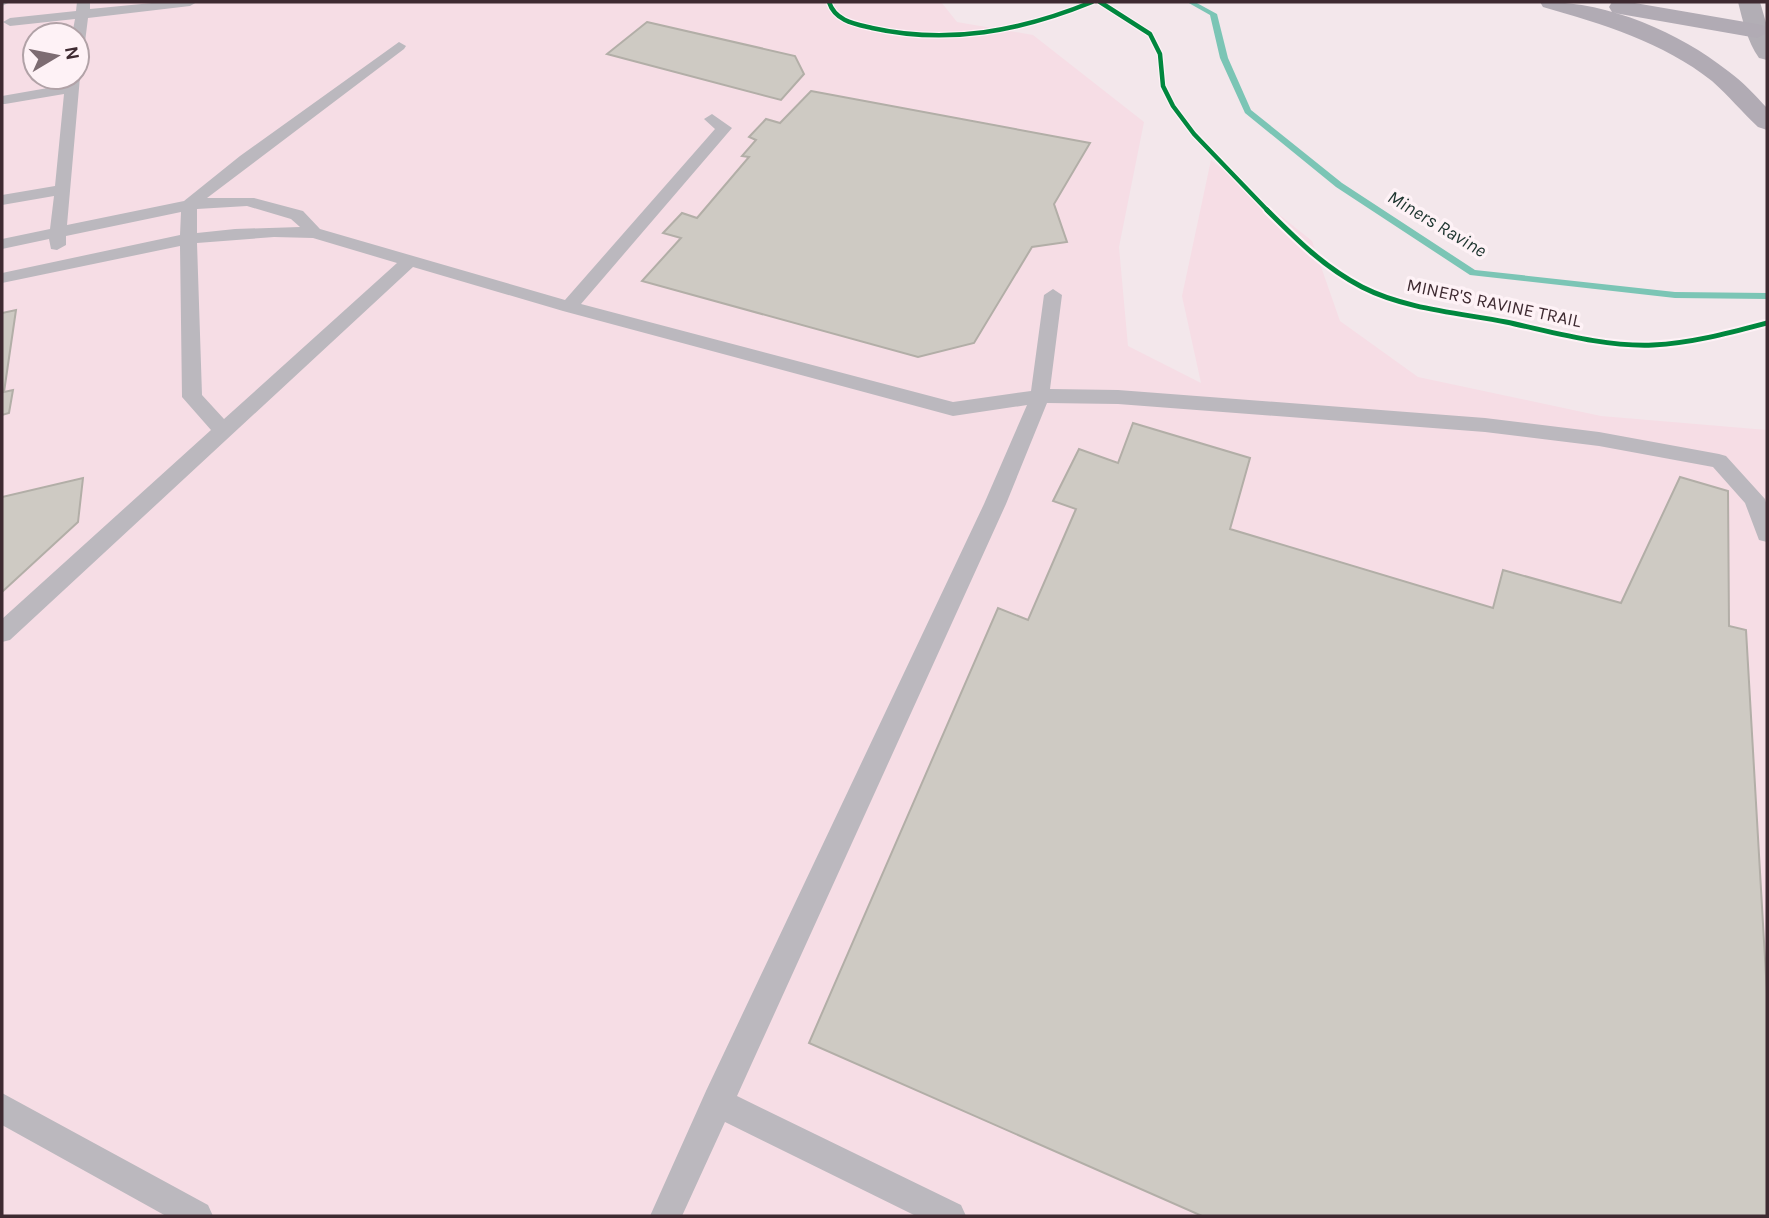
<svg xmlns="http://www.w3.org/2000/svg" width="1769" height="1218" font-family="Karla,sans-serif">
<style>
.built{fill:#f6dde5;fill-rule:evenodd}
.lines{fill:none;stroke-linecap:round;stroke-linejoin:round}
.stream{fill:#7bc5b5;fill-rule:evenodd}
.building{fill:#cecac3;stroke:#b2aea7;stroke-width:2}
.service{fill:#bbb8be;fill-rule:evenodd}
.secondary{fill:#b2aeb5;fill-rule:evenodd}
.motorway{fill:#b1abb4;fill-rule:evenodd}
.cycleway-far1-casing{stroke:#fef2f6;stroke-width:7}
.cycleway-casing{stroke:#fef2f6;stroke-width:9}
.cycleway-far1{stroke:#00873e;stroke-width:4.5}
.cycleway{stroke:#00873e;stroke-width:5}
.labels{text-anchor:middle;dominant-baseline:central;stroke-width:7;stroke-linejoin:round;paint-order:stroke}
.far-street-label{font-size:18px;fill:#3e2a31;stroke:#fef2f6}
.far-water-label{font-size:19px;font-style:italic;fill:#1b332d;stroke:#fef2f6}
</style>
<rect width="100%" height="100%" fill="#f3e7eb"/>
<!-- built -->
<path class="built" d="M2 2H941L957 22 1033 35 1144 122 1119 247 1128 346 1201 383 1182 296 1211 160 1312 241 1340 321 1418 377 1601 416 1767 430V1216H2ZM35 35H77V77H35Z"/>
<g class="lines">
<!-- stream -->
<path class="stream" d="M1187 2H1195L1217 14 1228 58 1251 110 1342 183 1475 270 1675 292 1767 293V299L1675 298 1470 275 1336 187 1245 113 1220 58 1210 15Z"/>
</g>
<!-- building -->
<path class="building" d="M647 22 795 56 804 74 781 100 607 54Z
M811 91 1090 143 1054 204 1067 242 1032 247 974 343 918 357 642 281 681 238 663 233 682 213 697 218 749 157 742 156 756 140 749 137 766 119 780 123Z
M16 310 4 392 13 390 9 413 2 415V313Z
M1133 423 1250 458 1230 529 1493 608 1503 570 1621 603 1680 477 1728 491 1729 626 1746 630 1767 993V1216H1202L809 1043 998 608 1028 620 1076 509 1053 501 1079 449 1118 463Z
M83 478 78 522 2 592V497Z"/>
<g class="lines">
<!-- service -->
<path class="service" d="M2 2H10L2 6Z
M77 2H90V9L162 2H197L190 6 88 18 84 50 77 54V35H72L75 19 10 26 3 22 10 18 76 11Z
M399 42 406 46 404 49 207 198H254L303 211 320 229 565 300 715 129 704 119 712 114 732 128 581 304 953 402 1031 391 1044 295 1053 289 1062 295 1050 389 1118 390 1485 418 1599 432 1719 454 1726 456 1765 499 1767 506V542L1759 540 1745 503 1713 467 1599 446 1485 432 1118 404 1047 403 1006 504 737 1096 961 1205 966 1216H916L725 1122 682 1216H650L706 1091 984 504 1027 405 953 416 563 311 413 267 10 640 2 642V619L211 430 182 397 180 246 2 283V273L180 235 181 212 66 236V245L57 250 51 249 49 239 2 249V239L50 229 54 196 2 205V195L55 186 64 94 5 104H2V96L65 85 66 77H77V74L80 77 67 225 184 201 240 156ZM247 206 291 219 300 227 235 229 197 233V209ZM274 237 313 238 397 263 224 419 202 395 197 243Z
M2 1093 208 1205 213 1216H166L2 1125Z"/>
<!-- secondary -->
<path class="secondary" d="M1738 2H1760L1767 26V60L1759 58C1747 41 1743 21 1738 2Z"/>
<!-- motorway -->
<path class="motorway" d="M1540 2C1604 0 1678 31 1728 71 1743 82 1755 95 1767 108V130L1758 127C1742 112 1728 95 1712 81 1663 42 1602 24 1543 7Z
M1612 2H1629L1757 24 1765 26 1767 33 1757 38 1620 14 1612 12 1609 7Z"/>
<defs>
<path id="cycleway-far1" d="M829 2C835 21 855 24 872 28 948 45 1021 31 1092 2
M1100 2 1150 34 1160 54 1163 86 1173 106 1194 134 1269 212"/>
<path id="cycleway" d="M1267 210C1297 240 1324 267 1362 287 1405 309 1459 313 1506 322 1553 332 1604 347 1653 345 1692 343 1729 333 1767 323"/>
</defs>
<!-- cycleway-far1 casing -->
<use href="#cycleway-far1" class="cycleway-far1-casing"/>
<!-- cycleway casing -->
<use href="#cycleway" class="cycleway-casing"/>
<!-- cycleway-far1 -->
<use href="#cycleway-far1" class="cycleway-far1"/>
<!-- cycleway -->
<use href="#cycleway" class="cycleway"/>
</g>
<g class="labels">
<!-- far-street labels -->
<g class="far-street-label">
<text transform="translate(1494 303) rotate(12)">MINER'S RAVINE TRAIL</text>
</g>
<!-- far-water labels -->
<g class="far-water-label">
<text transform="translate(1437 224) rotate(31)">Miners Ravine</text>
</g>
</g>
<!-- border -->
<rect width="1769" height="1218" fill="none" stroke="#3e2a31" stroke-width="7"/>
<!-- north arrow -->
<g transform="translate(56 56) rotate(80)"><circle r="33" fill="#fef2f6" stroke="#b1a2a7" stroke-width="2"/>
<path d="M0-5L12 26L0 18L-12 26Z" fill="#7d6c72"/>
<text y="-10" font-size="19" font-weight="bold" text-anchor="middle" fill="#3e2a31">N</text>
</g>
</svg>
